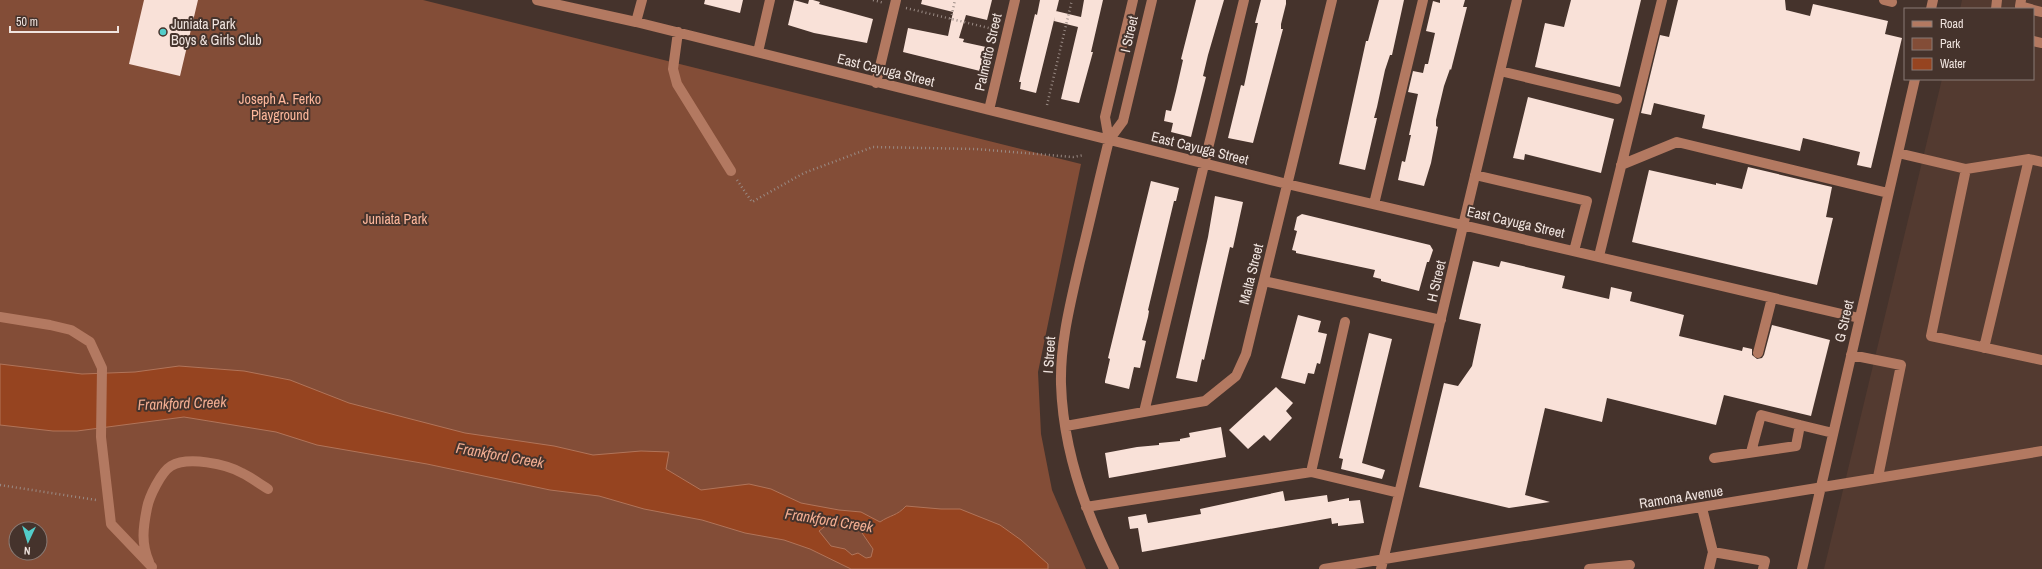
<svg xmlns="http://www.w3.org/2000/svg" width="2042" height="569" font-family="'Archivo Narrow',sans-serif">
<style>
.built{fill:#533a30}
.green{fill:#834d37;fill-rule:evenodd}
.water{fill:#964420;stroke:#b17459;fill-rule:evenodd}
.building{fill:#f9e1d8}
.lines{fill:none;stroke-linecap:round;stroke-linejoin:round}
.path{stroke:#9a8b85;stroke-width:2.5;stroke-dasharray:1 3;stroke-linecap:butt}
.minor{stroke:#b37961;stroke-width:10}
.poi-dot{fill:#53cdca;stroke:#45332c;stroke-width:1.5}
.labels{text-anchor:middle;dominant-baseline:central;stroke-width:4;stroke-linejoin:round;paint-order:stroke}
.poi-label{font-size:14px;fill:#f0e4df;stroke:#45332c;text-anchor:start}
.street-label{font-size:14px;fill:#f0e4df;stroke:#45332c}
.park-label{font-size:14px;fill:#fdb79b;stroke:#45332c}
.water-label{font-size:15px;font-style:italic;fill:#f3ae92;stroke:#45332c}
</style>
<rect width="100%" height="100%" fill="#45332c"/>
<!-- built -->
<path class="built" d="M1962 0H2042V569H1824L1942 79H2033V9H1960Z"/>
<!-- green -->
<path class="green" d="M0 0H423L1081 164 1038 372 1041 434 1052 490 1086 569H0ZM16 529H40V553H16Z"/>
<!-- water -->
<path class="water" d="M0 364 82 374 135 372 179 366 244 371 290 380 349 403 465 433 554 446 593 455 641 451 669 452 666 469 701 490 749 484 771 489 801 503 839 510 861 512 880 522C890 515 897 516 906 506L941 509H960L1000 525 1021 540 1048 564V569H851L810 549 784 540 745 533 702 520 644 509 599 496 550 490 427 464 317 445 276 432 184 417 77 431H53L0 425ZM847 522 860 530 873 549 871 557 866 558 858 553 852 555 845 549 831 546 819 531 828 524 835 526Z"/>
<!-- building -->
<path class="building" d="M144 0H198L180 76 129 64Z
M705 0H743L740 13 704 4Z
M794 0 808 4 809 0H813L820 2 819 4 873 19 867 43 814 33 788 25Z
M922 0H992L987 20 966 15 959 38 964 39 963 42 986 47 980 71 903 52 908 28 948 36 953 12 921 4Z
M1040 0H1059L1036 93 1020 89 1021 82H1019L1035 14 1037 15Z
M1084 0H1103L1091 52H1093L1079 103 1061 99 1078 27 1054 21 1056 11 1081 17Z
M1196 0H1224L1208 55 1203 76 1206 77 1191 137 1171 132 1173 123 1164 121 1166 110 1171 111 1176 91 1183 60 1181 59Z
M1261 0H1286V4L1281 24V29H1283L1253 143 1228 138 1241 85 1244 86 1251 54 1258 23H1255Z
M1379 0H1404L1392 55H1390L1385 70 1377 107 1374 118H1377L1365 170 1339 164 1366 41H1368Z
M1440 0H1465L1463 7H1467L1451 70 1450 69 1444 86 1436 120V126L1438 127 1431 163 1424 186 1398 180 1402 161 1405 162 1411 135H1409L1418 94 1408 92 1413 71 1423 73 1425 64H1428L1435 33 1426 31 1433 1 1440 3Z
M1571 0H1641L1620 87 1535 67 1545 23 1564 27Z
M1678 0H1785L1786 10 1810 16 1813 4 1888 21 1885 34 1902 38 1871 168 1857 165 1860 152 1803 138 1800 151 1702 128 1705 115 1654 103 1651 115 1641 113 1660 35 1669 37Z
M1528 97 1614 119 1601 173 1525 154 1524 160 1513 158Z
M1748 167 1832 187 1826 217 1833 218 1817 285 1632 242 1649 170 1716 185V183L1742 189Z
M1151 181 1179 188 1176 201H1174L1148 310 1149 311 1148 317 1142 340 1146 341 1140 368 1134 367 1129 389 1105 383V381L1110 359 1108 358Z
M1215 196 1243 202 1233 248 1230 247 1204 360 1202 359 1197 382 1176 378 1208 237Z
M1302 214 1430 245 1433 250 1429 262H1427L1419 291 1381 281V279L1373 277 1375 270 1296 253V251L1292 250 1297 231 1294 230 1297 217Z
M1473 261 1499 267 1501 261 1565 276 1562 288 1609 299 1611 287 1632 292 1630 301 1684 315 1679 336 1742 351 1743 347 1752 349V355L1757 359 1762 358 1764 355 1772 325 1830 340 1811 416 1724 395 1716 425 1607 398 1602 422 1545 408 1525 495 1550 502 1509 508 1419 487 1444 383 1458 386 1472 366 1481 324 1459 319Z
M1298 315 1321 321 1318 332 1327 334 1320 364 1317 363 1314 374 1308 373 1305 384 1281 378Z
M1369 333 1392 339 1362 463 1385 470 1382 479 1341 469 1343 459 1339 458Z
M1276 387 1293 403 1286 411 1292 418 1270 441 1264 435 1248 449 1229 430Z
M1221 427 1226 457 1109 478 1105 453 1137 447 1159 445V443L1180 441V439L1190 437 1189 433Z
M1283 491 1285 501 1327 495 1328 502 1349 498V501L1360 500 1364 523 1338 526V523L1332 524 1331 518 1142 552 1138 528 1130 529 1128 517 1146 514 1148 523 1201 514 1200 509Z"/>
<g class="lines">
<!-- path -->
<path class="path" d="M873 0 884 3
M906 8 997 30
M951 19 955 0
M1047 105 1072 0
M737 180 752 202 804 173 873 147 976 149 1073 157 1084 155
M0 485 96 500"/>
<!-- minor -->
<path class="minor" d="M537 0 636 22 1287 184 1859 318
M1884 0 1892 2
M2021 0 2020 6 2031 9
M1931 9 1933 0
M1996 9 1997 0
M2033 10 2042 12
M636 22 642 0
M678 32 673 69 677 84 731 171
M2033 41 2042 43
M758 52 770 0
M1500 71 1617 99
M876 83 896 0
M989 110 1015 0
M1109 140 1123 121 1152 0
M1898 153 1966 169 2029 159 2042 162
M1621 165 1677 142 1888 193
M1966 169 1931 336 2042 360
M1475 175 1587 201 1574 251
M1374 204 1423 0
M1599 256 1662 0
M1264 281 1441 320
M0 317 50 325 71 330 90 342 102 368 101 437 111 524 152 567
M1984 348 2029 159
M1758 353 1772 298
M1851 355 1901 365 1878 477
M1144 412 1244 0
M1066 426 1205 401 1236 376 1246 354 1332 0
M1751 452 1761 415 1800 425
M1714 458 1796 446 1800 425 1833 433
M1311 472 1345 322
M1086 507 1311 472 1399 493
M1702 508 1713 552 1709 569
M1713 552 1765 561 1763 569
M149 562C141 543 143 528 147 508 149 497 161 472 171 466 188 456 226 464 242 473 251 477 259 484 268 489
M1114 569C1085 512 1063 449 1061 384 1060 342 1071 301 1080 261 1090 221 1099 180 1109 140L1105 117 1133 0
M1324 569 2042 451
M1381 569 1517 0
M1589 569 1630 565
M1802 569 1915 79"/>
</g>
<!-- markers -->
<circle class="poi-dot" cx="163" cy="32" r="4"/>
<g class="labels">
<!-- poi labels -->
<g class="poi-label">
<text x="171" y="24">Juniata Park<tspan x="171" dy="16">Boys &amp; Girls Club</tspan></text>
</g>
<!-- street labels -->
<g class="street-label">
<text transform="translate(1129 34) rotate(-77)">I Street</text>
<text transform="translate(988 52) rotate(-77)">Palmetto Street</text>
<text transform="translate(886 70) rotate(14)">East Cayuga Street</text>
<text transform="translate(1200 148) rotate(14)">East Cayuga Street</text>
<text transform="translate(1516 222) rotate(13)">East Cayuga Street</text>
<text transform="translate(1251 274) rotate(-76)">Malta Street</text>
<text transform="translate(1436 281) rotate(-77)">H Street</text>
<text transform="translate(1844 321) rotate(-77)">G Street</text>
<text transform="translate(1049 355) rotate(-86)">I Street</text>
<text transform="translate(1681 497) rotate(-9)">Ramona Avenue</text>
</g>
<!-- park labels -->
<g class="park-label">
<text x="280" y="99">Joseph A. Ferko<tspan x="280" dy="16">Playground</tspan></text>
<text x="395" y="219">Juniata Park</text>
</g>
<!-- water labels -->
<g class="water-label">
<text transform="translate(182 403) rotate(-2)">Frankford Creek</text>
<text transform="translate(500 455) rotate(10)">Frankford Creek</text>
<text transform="translate(829 520) rotate(9)">Frankford Creek</text>
</g>
</g>
<!-- legend -->
<rect x="1904" y="8" width="130" height="72" fill="#45332c" stroke="#897a74"/>
<rect x="1912" y="21" width="20" height="6" fill="#b37961" stroke="#897a74"/>
<text x="1940" y="28" font-size="12" fill="#f0e4df">Road</text>
<rect x="1912" y="38" width="20" height="12" fill="#834d37" stroke="#897a74"/>
<text x="1940" y="48" font-size="12" fill="#f0e4df">Park</text>
<rect x="1912" y="58" width="20" height="12" fill="#964420" stroke="#897a74"/>
<text x="1940" y="68" font-size="12" fill="#f0e4df">Water</text>
<!-- north arrow -->
<g transform="translate(28 541) rotate(184)"><circle r="19" fill="#45332c" stroke="#897a74"/>
<path d="M0-3L7 15L0 10L-7 15Z" fill="#53cdca"/>
<text y="-6" font-size="11" font-weight="bold" text-anchor="middle" fill="#f0e4df">N</text>
</g>
<!-- scale -->
<path d="M10 26v6h108v-6" fill="none" stroke="#f0e4df" stroke-width="2"/>
<text x="16" y="26" font-size="12" fill="#f0e4df" stroke="#45332c" stroke-width="3" paint-order="stroke">50 m</text>
</svg>
